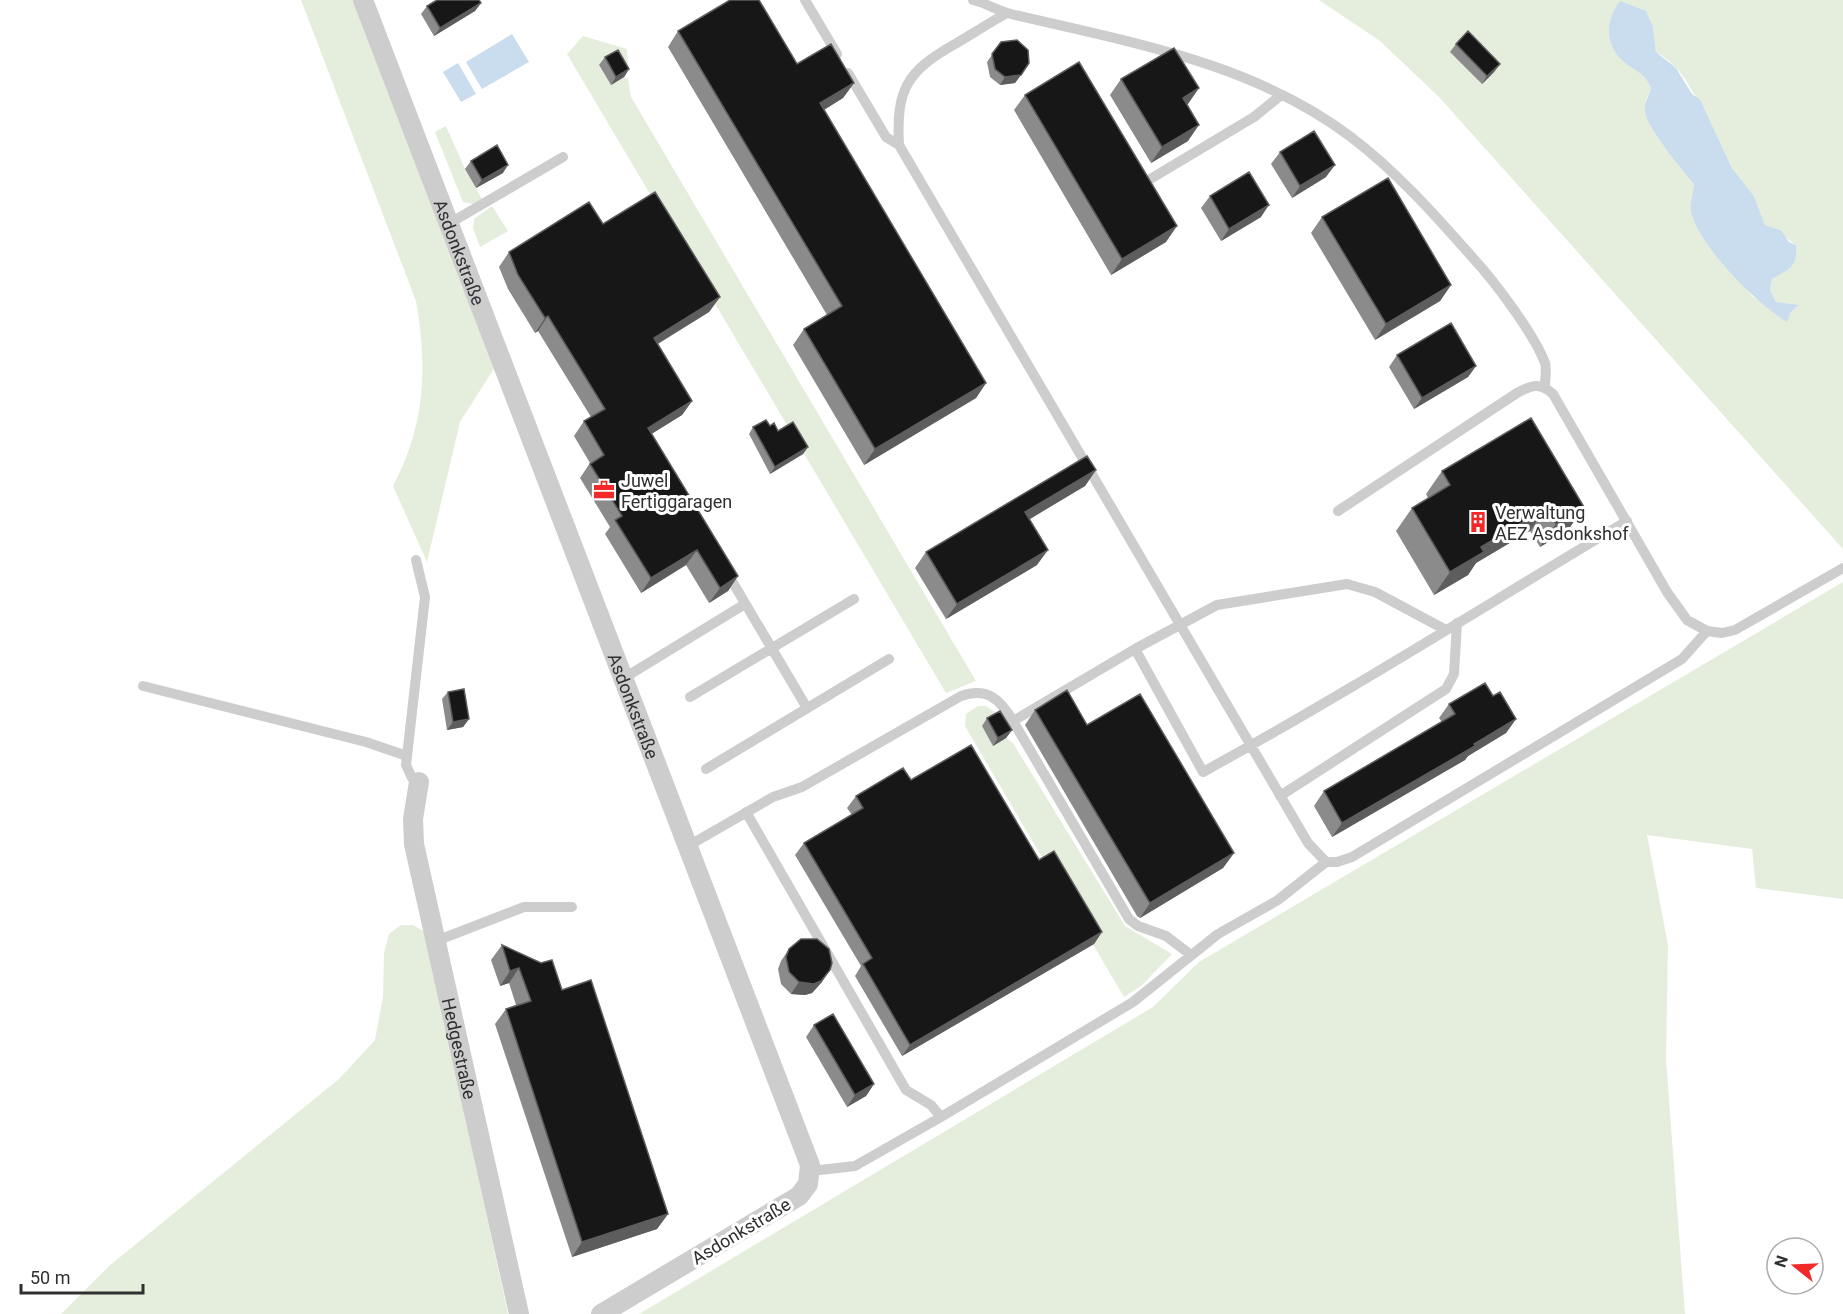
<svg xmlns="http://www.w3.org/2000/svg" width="1843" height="1314" font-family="Roboto,sans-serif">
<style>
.green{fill:#e5eedd;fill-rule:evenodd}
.water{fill:#c9ddef}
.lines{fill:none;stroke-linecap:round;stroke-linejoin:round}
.lane{stroke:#cdcdcd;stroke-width:10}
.street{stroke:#cdcdcd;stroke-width:20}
.wall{fill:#8b8b8b}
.shaded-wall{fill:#5d5d5d}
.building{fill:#171717;stroke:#5d5d5d;stroke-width:1.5}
.labels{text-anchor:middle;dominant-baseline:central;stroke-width:6;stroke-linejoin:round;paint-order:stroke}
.street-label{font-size:18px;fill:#303030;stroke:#fff}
.poi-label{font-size:18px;fill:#303030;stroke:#fff;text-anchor:start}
</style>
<rect width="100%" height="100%" fill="#fff"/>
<!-- green -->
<path class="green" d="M301 0H354L495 367 460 422 427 562 393 486C425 425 428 369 416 301Z
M1319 0H1843V549L1439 97 1380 41ZM1653 27 1656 52C1668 59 1681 71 1688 84 1692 91 1693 94 1700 99L1732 168 1754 196 1765 225 1781 230 1782 235 1796 245C1799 266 1787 270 1772 279L1770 290 1776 302 1798 306 1790 313 1753 297 1700 233 1694 184 1677 163 1645 113 1646 99 1651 89 1648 78Z
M583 36 627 49 628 64 618 68 599 66 611 85 624 77 628 79 631 97 976 681 946 693 567 54Z
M446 126 465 169 482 199 473 204 463 202 435 132Z
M492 206 508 231 480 247 473 228 474 219Z
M1843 582V899L1756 888 1752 849 1647 835 1668 945 1666 1059 1685 1314H639L1153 1007 1199 962Z
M978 706H986L996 713 994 719 1006 738 1013 743 1125 926 1172 954 1141 986 1124 997 965 726 966 714Z
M401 925H413L425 932 508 1314H61L109 1266 339 1079 375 1040 383 997 384 953 389 934Z"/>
<!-- water -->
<path class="water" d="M1620 1 1646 11 1653 27 1656 52 1676 68 1692 94 1700 99 1732 168 1754 196 1765 225 1781 230 1789 242 1796 245C1799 266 1788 270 1772 279L1770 290 1776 302 1799 305 1790 313 1787 322C1758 305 1701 248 1692 215 1688 204 1694 195 1694 184 1682 170 1648 129 1645 112 1644 104 1648 96 1651 89 1646 71 1630 70 1619 57 1604 39 1607 18 1620 1Z
M512 34 529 62 482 89 466 62Z
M458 63 476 94 461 102 443 72Z"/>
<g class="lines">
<!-- lane -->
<path class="lane" d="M805 0 837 54
M973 0C986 3 998 11 1011 14 1128 42 1252 62 1351 137 1397 172 1435 215 1473 258 1495 282 1534 334 1545 363 1547 370 1545 379 1545 386
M1007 13C989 23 972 34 955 44 907 71 896 89 899 145L1308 843 1326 862H1337L1352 857 1682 659 1707 631
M848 73 886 137 899 145
M1152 178 1254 117 1281 95
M450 223 563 157
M1338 511 1517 393C1532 385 1540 382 1553 394L1667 592 1687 620 1707 631 1722 633 1735 630 1843 568
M416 560 425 597 406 765 412 778 419 782
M726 571 807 708
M1446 630 1375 592 1347 584 1217 605 1135 649 1203 772C1347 693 1486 605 1627 521
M1135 649 1013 721 1129 919 1138 926 1166 936 1191 955
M624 678 745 604
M143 686 366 742 407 756
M690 697 854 599
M706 769 889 659
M1280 796 1446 689 1454 674 1457 623
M746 812 906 1090 931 1105 941 1117
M688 846 773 797 802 787 961 696C987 687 1000 699 1013 721
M436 941 524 907H572
M811 1171 855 1166 941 1117 1133 1002 1218 934 1278 900 1326 862"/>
<!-- street -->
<g class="street">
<path id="s1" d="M363 0 810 1165 808 1184 799 1196 601 1314"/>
<path id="s2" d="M419 782 413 819 414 844 519 1314"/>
</g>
</g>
<!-- wall -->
<path class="wall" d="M481 3 475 11 434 36 421 14 427 6Z
M678 31 797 64 854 83 843 98 824 110 986 383 976 398 864 465 793 345 804 329 827 315 668 47Z
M1001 42 1029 63 1015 83 1000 85 990 77 987 62Z
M1456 44 1500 64 1494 72 1482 84 1450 52Z
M605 57 629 69 624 77 611 85 599 65Z
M1121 79 1199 88 1187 104 1188 141 1151 163 1110 95Z
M1025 95 1166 242 1111 275 1014 110Z
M1280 152 1326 177 1292 198 1271 164Z
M471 161 503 173 476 188 465 169Z
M1210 196 1261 217 1221 241 1201 208Z
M1322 217 1451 285 1440 301 1375 340 1311 233Z
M603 224 720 297 709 312 658 344 692 401 682 415 651 434 738 576 728 591 709 603 686 565 641 593 605 534 610 527 580 478 590 463 574 436 584 421 591 417 538 331 535 333 508 289 499 267 509 252Z
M1397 355 1476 366 1468 377 1414 409 1389 367Z
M770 426 808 447 803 454 770 474 749 434 753 427Z
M1096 470 1085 486 1029 519 1037 565 946 619 915 568 926 552Z
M1442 471 1584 507 1568 530 1540 547 1530 531 1476 563 1468 575 1434 595 1396 531 1412 508 1428 498 1426 494Z
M448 692 469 719 463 727 447 730 442 699Z
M1493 696 1516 719 1506 733 1468 756 1465 760 1332 837 1314 806 1324 791 1442 722 1439 718 1449 704Z
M1035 710 1234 853 1223 868 1140 918 1137 916 1025 725Z
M987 718 1012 730 1006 738 993 746 982 726Z
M911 780 1039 860 1102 932 1094 944 902 1056 855 976 861 966 795 855 804 843 852 815 847 808 856 796Z
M502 945 562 990 668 1214 657 1229 572 1257 495 1024 506 1009 516 1005 509 983 500 986 491 960Z
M789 949 822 982 812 993 805 995 791 994 781 984 778 969 781 961Z
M814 1025 874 1084 866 1096 847 1107 806 1037Z"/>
<!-- shaded-wall -->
<path class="shaded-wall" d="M481 3 475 11 434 36 440 28Z
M1500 64 1494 72 1482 84 1487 76Z
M629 69 624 77 611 85 616 77Z
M1021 75 1015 83 1000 85 1005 77Z
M854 83 843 98 809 119 820 103Z
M1199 88 1188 104 1172 113 1183 98Z
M1199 125 1188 141 1151 163 1162 147Z
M508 165 503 173 476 188 482 180Z
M1335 165 1326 177 1292 198 1300 186Z
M1269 205 1261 217 1221 241 1229 229Z
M1177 226 1166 242 1111 275 1122 259Z
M1451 285 1440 301 1375 340 1386 324Z
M720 297 709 312 644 352 654 338Z
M548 316 538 331 535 333 545 318Z
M1476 366 1468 377 1414 409 1422 398Z
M986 383 976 398 864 465 875 449Z
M692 401 682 415 637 443 648 428Z
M808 447 803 454 770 474 775 467Z
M1096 470 1085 486 1015 528 1025 512Z
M1584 507 1568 530 1540 547 1556 524Z
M1546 508 1530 531 1476 563 1468 575 1434 595 1450 572 1481 547Z
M697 550 686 565 641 593 651 578Z
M1048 550 1037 565 946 619 957 604Z
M738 576 728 591 709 603 720 588Z
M469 719 463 727 447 730 453 722Z
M1516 719 1506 733 1468 756 1465 760 1332 837 1342 823Z
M1012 730 1006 738 993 746 998 738Z
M1234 853 1223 868 1140 918 1150 903Z
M1102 932 1094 944 902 1056 910 1045Z
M519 968 509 983 500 986 510 971Z
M830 970 822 982 812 993 805 995 791 994 799 982Z
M874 1084 866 1096 847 1107 855 1095Z
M668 1214 657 1229 572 1257 582 1242Z"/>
<!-- building -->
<path class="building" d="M437 0H479L481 3 440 28 427 6Z
M730 0H759L797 64 831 44 854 83 820 103 986 383 875 449 804 329 842 306 678 31Z
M1468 31 1500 64 1487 76 1456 44Z
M1017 40 1028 50 1029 63 1021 75 1005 77 995 69 992 54 1001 42Z
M1174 48 1199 88 1183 98 1199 125 1162 147 1121 79Z
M618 50 629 69 616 77 605 57Z
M1079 62 1177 226 1122 259 1025 95Z
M1314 131 1335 165 1300 186 1280 152Z
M497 145 508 165 482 180 471 161Z
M1249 172 1269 205 1229 229 1210 196Z
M1388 178 1451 285 1386 324 1322 217Z
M655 192 720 297 654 338 692 401 648 428 738 576 720 588 697 550 651 578 615 520 622 516 590 464 604 455 584 421 605 409 548 316 545 318 518 275 509 252 589 202 603 224Z
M1451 323 1476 366 1422 398 1397 355Z
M1531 418 1584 507 1556 524 1546 508 1481 547 1484 552 1450 572 1412 508 1450 485 1442 471Z
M766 420 770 426 774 423 778 431 793 422 808 447 775 467 753 427Z
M1087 456 1096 470 1025 512 1048 550 957 604 926 552Z
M1485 683 1493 696 1500 692 1516 719 1474 744 1475 746 1342 823 1324 791 1455 714 1449 704Z
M464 689 469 719 453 722 448 692Z
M1067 690 1087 725 1140 694 1234 853 1150 903 1148 900 1035 710Z
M1000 711 1012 730 998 738 987 718Z
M971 745 1039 860 1054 851 1102 932 910 1045 863 964 872 958 804 843 863 808 856 796 903 768 911 780Z
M801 939H817L829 949 832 963 830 970 821 981 814 984 799 982 789 972 786 957 789 949Z
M502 945 541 963 552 960 562 990 591 980 668 1214 582 1242 506 1009 531 1001 519 968 510 971Z
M833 1014 874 1084 855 1095 814 1025Z"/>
<!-- icons -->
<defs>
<symbol id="office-bare" viewBox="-9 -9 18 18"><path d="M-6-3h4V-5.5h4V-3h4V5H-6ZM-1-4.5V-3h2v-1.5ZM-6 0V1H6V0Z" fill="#f12928" stroke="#fff" stroke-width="2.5" paint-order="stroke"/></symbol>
<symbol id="building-bare" viewBox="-9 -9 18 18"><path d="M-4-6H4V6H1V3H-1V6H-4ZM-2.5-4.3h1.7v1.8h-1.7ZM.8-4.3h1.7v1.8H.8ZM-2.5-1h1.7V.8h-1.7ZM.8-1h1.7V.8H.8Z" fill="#f12928" stroke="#fff" stroke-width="2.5" paint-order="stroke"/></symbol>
</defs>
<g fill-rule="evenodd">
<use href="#office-bare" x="589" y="475" width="30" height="30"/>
<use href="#building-bare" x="1463" y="507" width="30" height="30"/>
</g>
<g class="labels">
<!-- street labels -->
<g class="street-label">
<text stroke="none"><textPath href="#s1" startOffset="270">Asdonkstraße</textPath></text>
<text stroke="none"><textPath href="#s1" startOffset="756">Asdonkstraße</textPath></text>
<text stroke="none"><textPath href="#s2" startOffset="272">Hedgestraße</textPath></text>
<text transform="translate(741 1231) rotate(-31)">Asdonkstraße</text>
</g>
<!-- poi labels -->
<g class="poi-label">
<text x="621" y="480">Juwel<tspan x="621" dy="21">Fertiggaragen</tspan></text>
<text x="1495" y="512">Verwaltung<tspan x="1495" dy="21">AEZ Asdonkshof</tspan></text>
</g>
</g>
<!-- north arrow -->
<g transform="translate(1795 1266) rotate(288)"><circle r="28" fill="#ffffff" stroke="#acacac" stroke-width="1.5"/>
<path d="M0-4.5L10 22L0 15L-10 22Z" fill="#f12928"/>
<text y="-9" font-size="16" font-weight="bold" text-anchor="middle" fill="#303030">N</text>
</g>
<!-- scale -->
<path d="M21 1284v9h122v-9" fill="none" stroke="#303030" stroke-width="3"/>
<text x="30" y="1284" font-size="18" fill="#303030" stroke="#ffffff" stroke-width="4.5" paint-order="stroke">50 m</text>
</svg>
